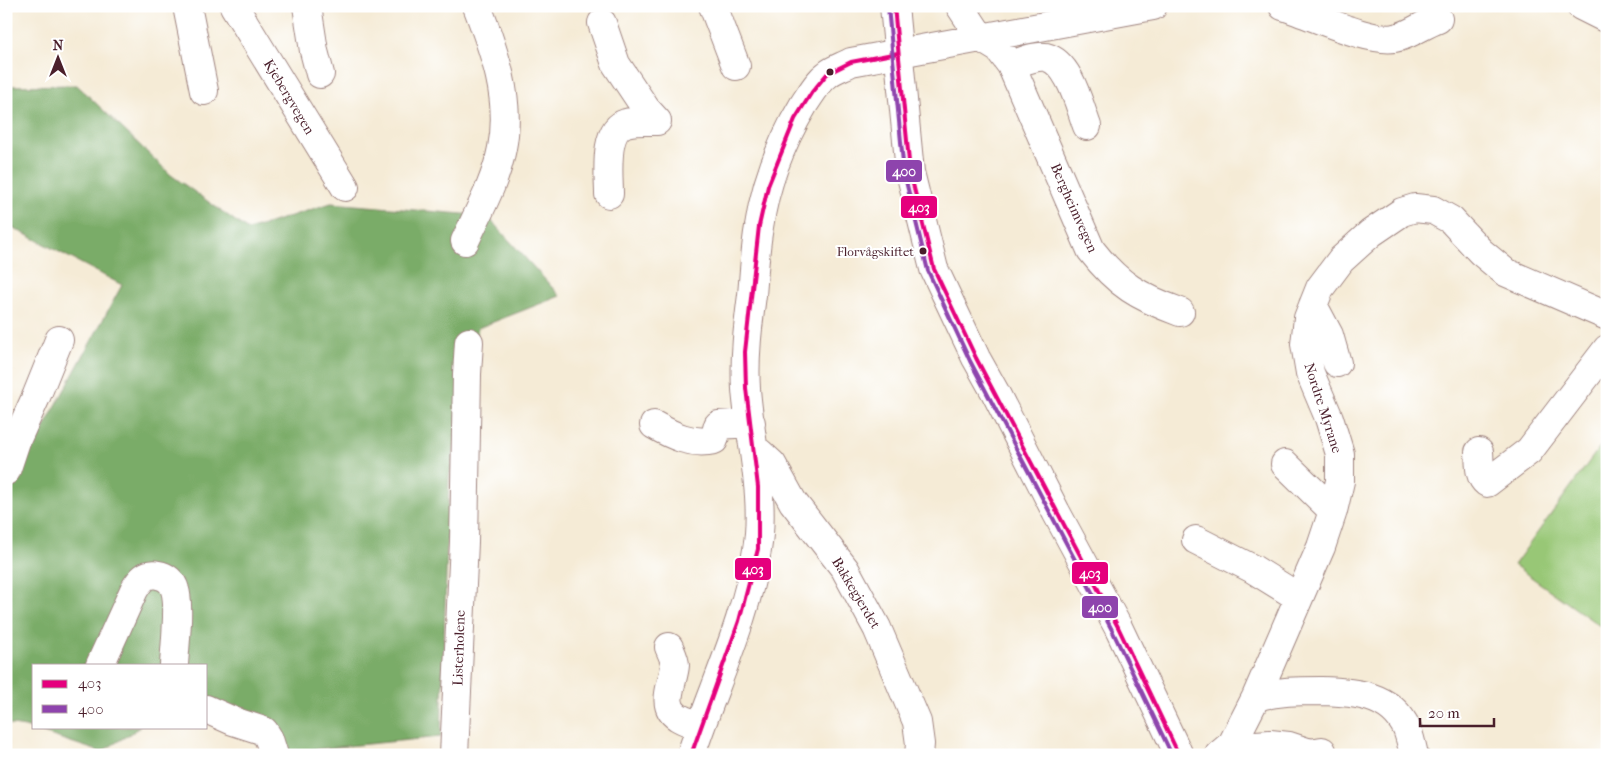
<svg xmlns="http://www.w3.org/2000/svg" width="1613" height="761" font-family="'IM FELL French Canon',serif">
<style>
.green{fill:#98c776;stroke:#717350}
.forest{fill:#7aac67;stroke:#626649}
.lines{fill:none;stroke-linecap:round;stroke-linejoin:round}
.minor-casing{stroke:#a08580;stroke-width:30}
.major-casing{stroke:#a08580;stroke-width:30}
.minor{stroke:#fff;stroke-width:28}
.major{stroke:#fff;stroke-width:28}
.bus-1-casing{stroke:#fff;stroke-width:8}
.bus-2-casing{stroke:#fff;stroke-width:8}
.bus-1{stroke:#e5007d;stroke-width:4}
.bus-2{stroke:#8e44ad;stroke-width:4}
.bus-dot{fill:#4a1f2b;stroke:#fff;stroke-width:2}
.labels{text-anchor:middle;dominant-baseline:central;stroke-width:4;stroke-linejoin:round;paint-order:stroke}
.bus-label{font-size:13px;fill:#4a1f2b;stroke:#fff;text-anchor:end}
.street-label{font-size:14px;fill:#4a1f2b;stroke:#fff}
.line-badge{stroke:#fff;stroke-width:2}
.badge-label{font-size:14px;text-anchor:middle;font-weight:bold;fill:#fff}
</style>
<rect width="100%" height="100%" fill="#fff"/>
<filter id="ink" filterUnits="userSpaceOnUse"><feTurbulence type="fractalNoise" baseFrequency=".02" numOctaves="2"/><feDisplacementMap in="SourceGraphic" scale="10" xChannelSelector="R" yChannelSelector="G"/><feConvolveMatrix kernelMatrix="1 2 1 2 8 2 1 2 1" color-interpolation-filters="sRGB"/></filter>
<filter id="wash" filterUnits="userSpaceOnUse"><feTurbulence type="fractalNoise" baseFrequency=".0096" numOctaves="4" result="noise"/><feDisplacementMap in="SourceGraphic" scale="20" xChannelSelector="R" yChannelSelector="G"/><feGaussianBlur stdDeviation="1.12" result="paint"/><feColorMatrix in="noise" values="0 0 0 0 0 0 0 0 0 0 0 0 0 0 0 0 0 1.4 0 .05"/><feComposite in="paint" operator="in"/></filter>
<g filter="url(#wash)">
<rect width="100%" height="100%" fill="#f5ebd6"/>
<!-- green -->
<path class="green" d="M1607 437V631L1514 565Z"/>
<!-- forest -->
<path class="forest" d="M77 85 171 175 248 230 331 203 487 216 560 296 478 328 449 478 441 737 274 753 206 713V665H34V727H141L101 752 25 727 6 724V510L15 480 122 285 6 224V86Z"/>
</g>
<g filter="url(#ink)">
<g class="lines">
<defs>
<path id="minor" d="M187 6 204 91
M234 6 345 187
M307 6 314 51 320 74
M713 6 736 66
M960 6 981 38 999 49 1011 65 1091 250C1118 285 1139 297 1180 312
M1283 6C1310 14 1375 46 1399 37 1413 33 1424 24 1438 19
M1581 6 1607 19
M602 23 616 64 646 109 657 121
M1011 65C1021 62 1036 55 1046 57 1070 63 1079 105 1087 126
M609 194C609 175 603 130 626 123 635 120 647 121 657 121
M465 241C479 211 496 181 502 148 512 99 494 51 477 6
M1313 305 1329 335 1337 363
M654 425C673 436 692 445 714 440L718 425 751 423
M1479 452C1480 462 1478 476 1487 483L1529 451 1607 349
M755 453H760L772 464 793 502 845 569 877 628 917 722 920 744 919 755
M1285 464 1333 511
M6 471 16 441 36 397 59 340
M1196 540 1253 569 1298 597
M669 647C671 652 675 660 675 665 674 682 659 705 678 717 684 721 693 723 700 726
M100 665 134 590C140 580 146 572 158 575 166 576 173 582 175 590 180 605 175 647 174 665
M1256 697C1278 691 1298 691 1321 691 1354 692 1391 694 1407 729 1410 737 1412 746 1414 755
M206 709 233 721 264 731 269 739 274 755
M1232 744 1241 746 1270 744 1289 746 1310 753 1322 751
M454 755 464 542 467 374 469 342
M691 755C713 687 746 621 757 550 766 497 750 442 746 389 744 357 748 326 752 295 754 272 755 249 759 227 765 184 782 141 804 104 811 94 818 81 828 74 834 69 844 66 851 62L1153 6
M1219 755 1232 744 1256 697 1321 547 1333 511 1340 481V454L1329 418 1310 373 1305 344 1308 318 1320 288 1341 260 1371 233 1402 212 1415 208 1433 210 1451 220 1481 252 1505 272 1607 316"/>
<path id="major" d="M894 6 910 172 934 269 976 358 995 392 1056 512 1118 627 1179 755"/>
</defs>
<!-- minor casing -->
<use href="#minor" class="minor-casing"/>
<!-- major casing -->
<use href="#major" class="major-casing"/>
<!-- minor -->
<use href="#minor" class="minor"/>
<!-- major -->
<use href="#major" class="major"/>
<defs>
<path id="bus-1" d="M894 6 910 172 934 269 976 358 1118 627 1179 755
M691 755 739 621 758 549V487L746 388 745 352 759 226 768 186 795 119 812 92 827 74 851 62 898 53"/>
<path id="bus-2" d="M888 7 904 173 928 271 970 361 1112 630 1172 755"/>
</defs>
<!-- bus-1 casing -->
<use href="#bus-1" class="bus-1-casing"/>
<!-- bus-2 casing -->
<use href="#bus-2" class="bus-2-casing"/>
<!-- bus-1 -->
<use href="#bus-1" class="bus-1"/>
<!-- bus-2 -->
<use href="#bus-2" class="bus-2"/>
</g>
</g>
<!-- markers -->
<g class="bus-dot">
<circle cx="830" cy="72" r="4.5"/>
<circle cx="923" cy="251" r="4.5"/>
</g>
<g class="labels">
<!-- bus labels -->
<g class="bus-label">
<text x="914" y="251">Florvågskiftet</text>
</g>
<!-- street labels -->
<g class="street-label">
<text transform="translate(289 97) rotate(59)">Kjebergvegen</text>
<text transform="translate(1074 208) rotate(66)">Bergheimvegen</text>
<text transform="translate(1323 408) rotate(72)">Nordre Myrane</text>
<text transform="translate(856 593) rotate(59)">Bakkegjerdet</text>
<text transform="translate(459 648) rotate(-88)">Listerholene</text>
</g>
</g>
<g class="line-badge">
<rect x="885" y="159" width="38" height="24" rx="5" fill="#8e44ad"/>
<rect x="900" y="195" width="38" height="24" rx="5" fill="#e5007d"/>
<rect x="734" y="557" width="38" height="24" rx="5" fill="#e5007d"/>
<rect x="1071" y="561" width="38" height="24" rx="5" fill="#e5007d"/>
<rect x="1081" y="595" width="38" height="24" rx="5" fill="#8e44ad"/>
</g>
<g class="badge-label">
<text x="904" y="176">400</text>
<text x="919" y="212">403</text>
<text x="753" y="574">403</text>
<text x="1090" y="578">403</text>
<text x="1100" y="612">400</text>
</g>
<!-- margin -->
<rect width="1613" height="761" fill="none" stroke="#fff" stroke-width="25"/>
<!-- legend -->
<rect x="32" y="664" width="175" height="65" fill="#ffffff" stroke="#b7a5aa"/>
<rect x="42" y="680" width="25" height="8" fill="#e5007d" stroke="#b7a5aa"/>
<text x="78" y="688" font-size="15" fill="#4a1f2b">403</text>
<rect x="42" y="705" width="25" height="8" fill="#8e44ad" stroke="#b7a5aa"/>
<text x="78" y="714" font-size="15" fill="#4a1f2b">400</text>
<!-- north arrow -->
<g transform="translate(58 58)" stroke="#ffffff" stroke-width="4" paint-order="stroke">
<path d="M0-4L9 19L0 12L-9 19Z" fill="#4a1f2b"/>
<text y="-8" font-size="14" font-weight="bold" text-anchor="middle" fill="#4a1f2b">N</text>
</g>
<!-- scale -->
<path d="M1420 718v8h74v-8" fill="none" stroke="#4a1f2b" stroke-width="2.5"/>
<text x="1428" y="718" font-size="15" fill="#4a1f2b" stroke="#ffffff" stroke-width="4" paint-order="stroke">20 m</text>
</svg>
